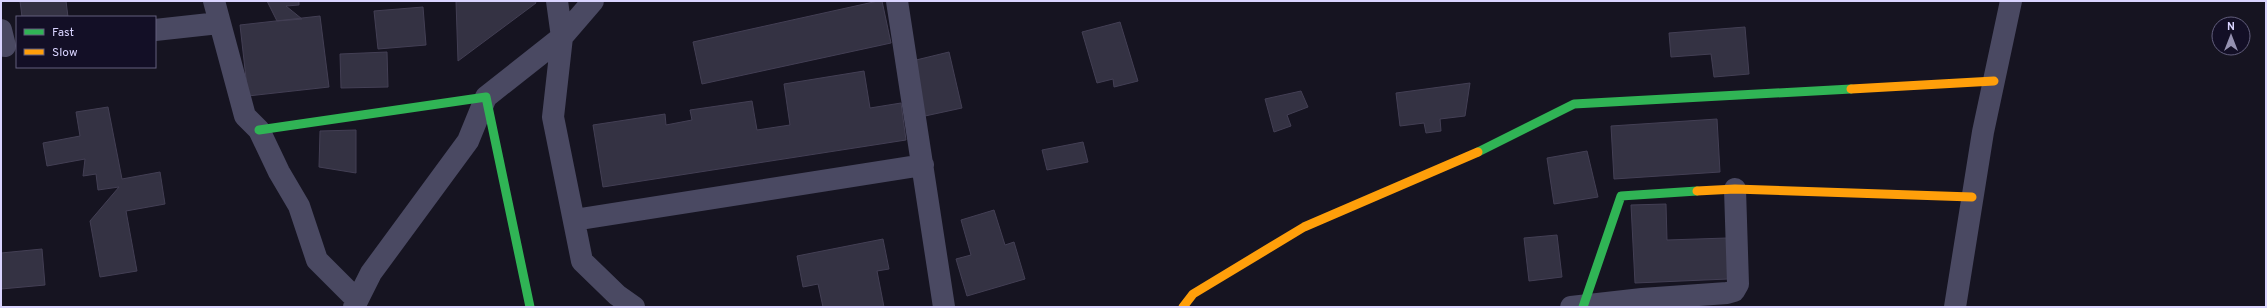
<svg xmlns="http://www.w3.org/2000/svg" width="2267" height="308" font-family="Overpass,sans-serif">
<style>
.building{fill:#343243;stroke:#433f54}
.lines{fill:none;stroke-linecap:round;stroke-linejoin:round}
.street{stroke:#4a4962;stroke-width:22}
.fast{stroke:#30b455;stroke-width:9}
.slow{stroke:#ff9f0a;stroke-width:9}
</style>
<rect width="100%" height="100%" fill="#161421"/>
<!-- building -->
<path class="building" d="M20 1H66L68 17H22Z
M267 1H299V5L286 6 302 19 277 21Z
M456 1H535L536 3 458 61Z
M878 1H882L891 43 702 84 693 42Z
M423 7 426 45 378 49 374 11Z
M320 16 329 87 248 96 240 25Z
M1120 22 1138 81 1114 87 1113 79 1097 83 1082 32Z
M1745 27 1749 74 1714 77 1711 54 1671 57 1669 33Z
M387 52 388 87 341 88 340 54Z
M949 52 962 108 925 116 912 61Z
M864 71 870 108 901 103 906 140 603 187 593 125 665 114 666 125 692 120 690 110 752 101 757 130 790 125 784 84Z
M1470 83 1465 116 1440 119 1441 131 1426 133 1424 123 1400 126 1396 93Z
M1301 91 1308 107 1287 115 1291 126 1274 132 1265 99Z
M108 107 122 179 160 172 165 204 126 211 137 271 100 277 90 221 119 187 98 190 96 174 83 176 85 159 47 166 43 143 80 136 76 112Z
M1717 119 1720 172 1614 179 1611 126Z
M356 130V173L319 167 320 131Z
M1083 142 1088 162 1047 170 1042 150Z
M1587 151 1598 197 1554 204 1547 158Z
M1666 204 1667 240 1727 238 1728 279 1635 283 1631 205Z
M994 210 1005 245 1014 242 1025 279 967 296 956 259 971 255 961 220Z
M1557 235 1562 277 1529 281 1524 238Z
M883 239 889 269 877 271 884 307H823L818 284 803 287 797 256Z
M42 249 45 285 1 289V253Z"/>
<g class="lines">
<!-- street -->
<path class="street" d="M214 1 245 116 259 130 279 172 299 206 317 260 357 300
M557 1 562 37 553 117 582 261 617 295 634 307
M897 1 944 307
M1 30 5 46
M155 30 219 23
M574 220 923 165
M354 307 371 273 468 141 486 97 562 37 593 1
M1571 307 1642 299 1727 293 1734 291 1738 284 1735 189
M1955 307 1983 132 2011 1"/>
<!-- fast -->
<path class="fast" d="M259 130 486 97 530 307
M1478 152 1574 104 1851 89
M1583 307 1621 196 1697 191"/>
<!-- slow -->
<path class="slow" d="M1851 89 1994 81
M1697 191 1735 189 1972 197
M1183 307 1193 294 1304 227 1478 152"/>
</g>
<!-- border -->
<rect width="2267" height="308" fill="none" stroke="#d9d4ff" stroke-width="4"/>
<!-- legend -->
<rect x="16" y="16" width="140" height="52" fill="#130f26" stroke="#625e7d"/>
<rect x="24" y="29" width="20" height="6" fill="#30b455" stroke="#625e7d"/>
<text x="52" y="36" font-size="12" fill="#d9d4ff">Fast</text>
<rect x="24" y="49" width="20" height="6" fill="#ff9f0a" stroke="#625e7d"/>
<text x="52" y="56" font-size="12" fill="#d9d4ff">Slow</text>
<!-- north arrow -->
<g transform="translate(2231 36)"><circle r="19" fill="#130f26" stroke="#625e7d"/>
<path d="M0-3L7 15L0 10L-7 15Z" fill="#9591b1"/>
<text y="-6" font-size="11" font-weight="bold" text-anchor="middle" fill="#d9d4ff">N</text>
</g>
</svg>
